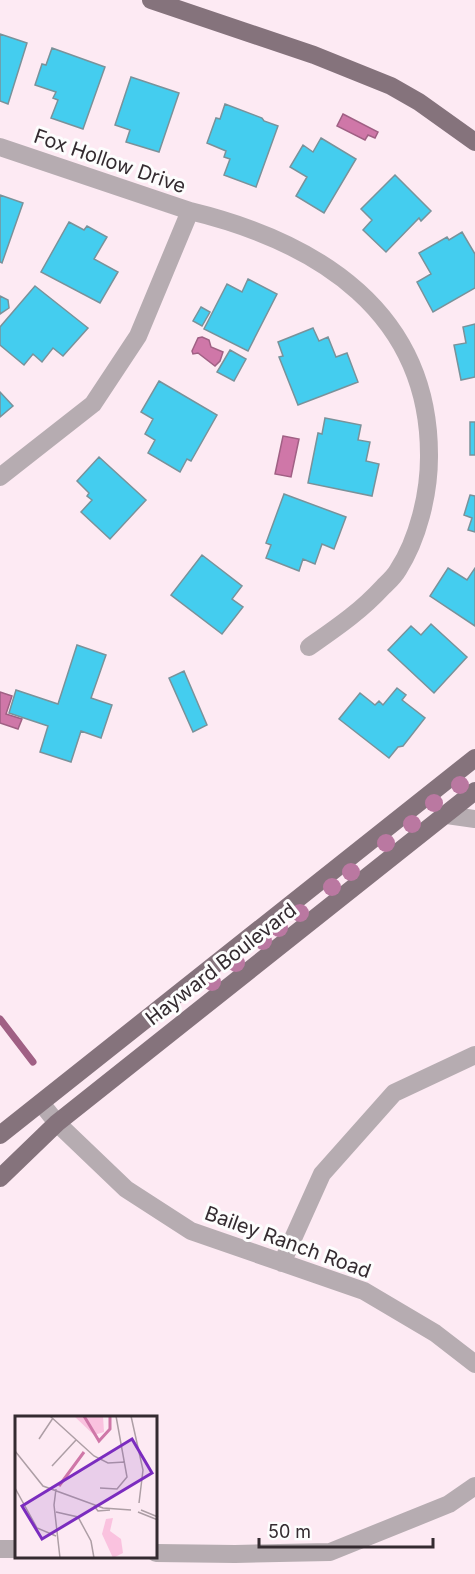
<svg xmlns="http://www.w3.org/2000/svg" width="475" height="1574" font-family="Inter,sans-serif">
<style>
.water{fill:#cf77a8;stroke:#a06084;stroke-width:1.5}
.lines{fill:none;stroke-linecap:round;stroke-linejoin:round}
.stream{stroke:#a06084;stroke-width:7}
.building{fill:#44cdef;stroke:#79929a;stroke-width:1.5}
.minor{stroke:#b6acb1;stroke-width:18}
.major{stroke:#85737c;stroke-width:18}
.tree{fill:#ba78a1}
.labels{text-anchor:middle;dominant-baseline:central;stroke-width:6;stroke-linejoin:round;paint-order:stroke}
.street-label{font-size:20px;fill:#342b30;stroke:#fdfdfd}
.inset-river{fill:none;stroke:#cf77a8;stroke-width:3}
.inset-road{fill:none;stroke:#ad9ea5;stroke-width:1.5}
.view{fill:#7b2cbf;fill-opacity:0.15;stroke:#7b2cbf;stroke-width:3}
.inset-edge{fill:none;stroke:#342b30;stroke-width:3}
</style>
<rect width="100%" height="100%" fill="#fdeaf3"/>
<!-- water -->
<path class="water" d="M343 114 378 132 375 138 368 135 365 140 337 126Z
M202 337 209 340 211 347 223 352 220 361 215 366 198 353 193 354 192 351 198 338Z
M283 436 299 439 291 477 275 474Z
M0 692 12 696 6 714 22 719 18 729 0 723Z"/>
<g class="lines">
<!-- stream -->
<path class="stream" d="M0 1019 33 1062"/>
</g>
<!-- building -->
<path class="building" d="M0 34 27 43 8 104 0 101Z
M52 48 105 67 83 129 51 118 58 100 53 98 56 92 35 85 42 64 46 65Z
M131 77 179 93 159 152 126 142 130 130 115 125Z
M225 104 262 118 264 121 278 126 256 187 224 175 230 159 224 157 226 151 207 143 216 118 220 119Z
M321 138 356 159 324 213 296 196 307 177 290 167 303 145 313 152Z
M395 175 431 211 421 221 419 218 386 252 363 230 372 220 361 209Z
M0 195 23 203 2 263 0 262Z
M69 222 84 230 87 226 107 237 94 259 118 272 100 303 41 272Z
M462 232 475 254V288L433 312 417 282 431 274 419 253 447 237 449 240Z
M248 279 277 294 248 351 204 329 227 284 242 292Z
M35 286 88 328 63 356 53 348 42 362 33 354 24 365 0 345V327Z
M0 296 8 300 9 308 0 314Z
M201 307 210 312 202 326 193 321Z
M475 324V377L461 380 454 345 466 343 463 327Z
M313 328 319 341 328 337 336 357 347 353 358 382 298 405 279 357 283 356 278 342Z
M230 350 246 359 234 381 217 372Z
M159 381 217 415 191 461 187 459 180 472 148 453 155 440 145 434 153 419 141 412Z
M0 392 13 406 0 417Z
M325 418 361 425 358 440 370 442 366 461 379 464 372 496 308 483 318 433 322 434Z
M470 422H475V455H470Z
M99 457 146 500 110 539 81 512 92 500 87 496 89 493 77 481Z
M284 494 346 517 334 549 322 544 315 564 303 559 299 571 266 558 271 545 266 543Z
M470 495 475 496V532L468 530 472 518 464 515Z
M202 555 242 586 232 599 243 607 222 634 171 595Z
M448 568 467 580 475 568V626L430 596Z
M431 624 467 657 434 693 388 650 411 626 421 635Z
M77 645 106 655 91 698 112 705 101 738 81 731 71 762 40 752 48 726 9 713 16 690 58 704Z
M184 671 207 725 193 732 169 678Z
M397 688 406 695 402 700 425 718 403 746 398 747 389 758 339 719 360 693 375 705 379 701 383 705Z"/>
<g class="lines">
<!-- minor -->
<path class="minor" d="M0 147 190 211C318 242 430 312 429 457 429 494 418 539 398 570 394 577 388 582 383 587 360 612 336 628 309 647
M0 477 93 404 138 336 190 211
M447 815 475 819
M41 1103 57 1123 126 1189 191 1231 364 1291 435 1333 475 1364
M282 1263 322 1174 394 1093 475 1055
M0 1549H16
M156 1553 235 1554 330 1552 449 1504 475 1486"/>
<!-- major -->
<path class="major" d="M151 0 314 55 391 86 419 102 475 142
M0 1135 475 758
M0 1178 57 1123 475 791"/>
</g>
<!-- trees -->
<g class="tree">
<circle cx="460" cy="785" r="9"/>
<circle cx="434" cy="803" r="9"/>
<circle cx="412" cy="824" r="9"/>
<circle cx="386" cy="843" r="9"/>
<circle cx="351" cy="872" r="9"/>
<circle cx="332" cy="887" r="9"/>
<circle cx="300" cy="913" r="9"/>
<circle cx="279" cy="928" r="9"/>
<circle cx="263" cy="941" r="9"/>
<circle cx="236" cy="963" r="9"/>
<circle cx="212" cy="982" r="9"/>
</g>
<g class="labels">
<!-- street labels -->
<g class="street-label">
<text transform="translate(110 161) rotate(19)">Fox Hollow Drive</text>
<text transform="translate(221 964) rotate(-38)">Hayward Boulevard</text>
<text transform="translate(288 1242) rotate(20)">Bailey Ranch Road</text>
</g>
</g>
<!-- overview -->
<g transform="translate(15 1416)">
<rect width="142" height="142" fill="#fdeaf3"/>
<path d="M59 0H88L89 16 79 19ZM98 102 95 115 106 123 108 137 98 142 87 118 91 103Z" fill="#fac2df"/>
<path class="inset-river" d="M69 0 84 25 95 13V0M44 70 69 36"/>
<path class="inset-road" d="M35 0 79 40 93 47 110 46M116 0 128 54 124 87M24 23 38 2M0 35 28 70 88 92 116 94M37 50 61 24M0 72 22 112 41 120M85 72 102 73 112 61 101 0M41 73 39 89 45 142M79 90 83 95 95 94M126 94 143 101M41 96 63 101 76 125 79 142M123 96 143 104"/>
<path class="view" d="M117 23 137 57 27 123 7 90Z"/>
<rect width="142" height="142" class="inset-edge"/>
</g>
<!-- scale -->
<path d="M259 1538v9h174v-9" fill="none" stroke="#342b30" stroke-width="3"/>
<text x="268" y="1538" font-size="18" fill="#342b30" stroke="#fdfdfd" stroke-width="4.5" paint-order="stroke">50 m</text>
</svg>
